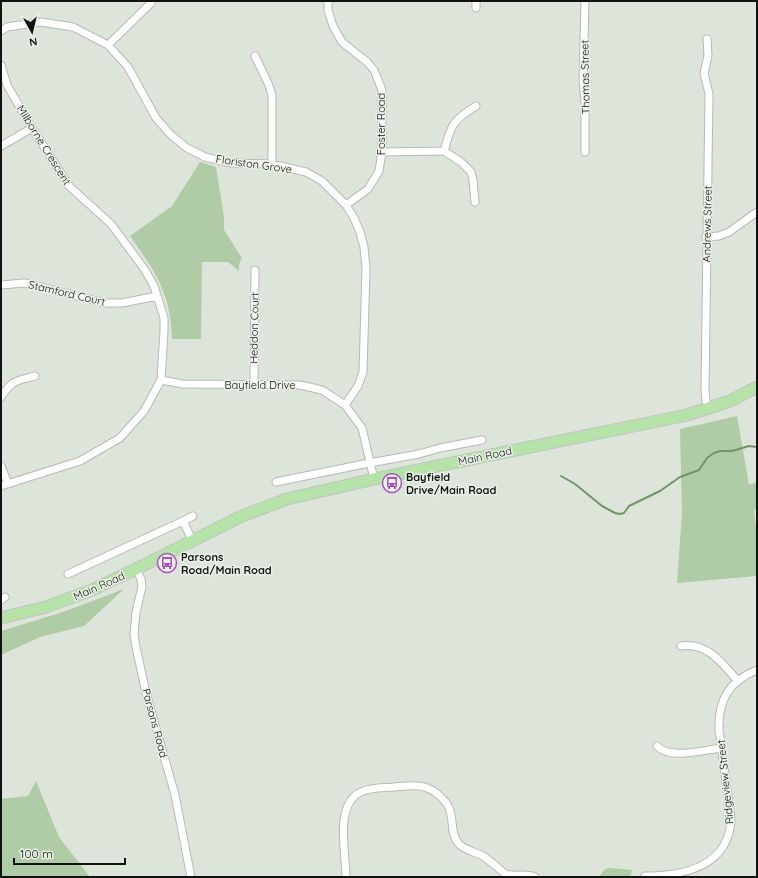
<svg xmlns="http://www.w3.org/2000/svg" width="758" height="878" font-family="Quicksand,sans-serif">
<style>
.green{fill:#afcca6}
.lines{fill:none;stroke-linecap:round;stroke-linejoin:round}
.stream{stroke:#729468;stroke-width:2}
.minor-casing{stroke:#b4bcb2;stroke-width:9}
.primary-casing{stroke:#c1c2c1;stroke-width:13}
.minor{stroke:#fff;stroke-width:7}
.primary{stroke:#b7e3ab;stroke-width:11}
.labels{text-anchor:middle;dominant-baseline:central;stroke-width:3;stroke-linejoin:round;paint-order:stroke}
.street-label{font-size:11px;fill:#10130f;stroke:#eaf2e7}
.poi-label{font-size:11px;font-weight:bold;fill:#10130f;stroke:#eaf2e7;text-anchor:start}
</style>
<rect width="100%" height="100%" fill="#dde5da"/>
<!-- green -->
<path class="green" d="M200 162 216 167 224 217V230L242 258 239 264V271L228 262H202L201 339H172C171 294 155 271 130 236L172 206Z
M737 416 749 485 757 482V509L754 510 757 533V576L677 583 682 513 680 429Z
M124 589 84 626 40 637 1 655V631L63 612Z
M36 781 59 837 90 877H1V799L28 796Z
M609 868 632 870 631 875 627 877H599L605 869Z"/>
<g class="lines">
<!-- stream -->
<path class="stream" d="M561 476 575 484 602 506 615 513 620 514 624 513 629 506 660 491 680 477 699 470 707 458 714 453 720 451H732L749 446 757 447"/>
<defs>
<path id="minor" d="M328 1V10L333 26 342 42 367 62 374 70 382 90V152L379 171 368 189 346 205
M476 8V1
M1 31 7 27 41 22 73 27 108 45 128 67 156 118 171 135 187 148 205 157 231 163 272 164 306 172 322 181 346 205 354 218 360 232 364 247 366 269 363 372 358 386 345 405
M707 39 708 56 704 73 709 94 705 390 706 401 709 409
M108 45 151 3
M255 56 268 83 272 95V164
M1 65 7 85 32 128 69 186 111 224 145 270 154 286 164 318V331L161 380 144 411 120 438 80 461 1 486
M1 146 32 128
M444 151C451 125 453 120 476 106
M382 152 444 151 461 162 471 172 473 180 475 202
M585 152V101L583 82 585 1
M706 237 719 236 729 232 757 212
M1 285 25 283 105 303H122L157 296
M161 380 183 384 300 385 322 390 345 405 362 428 374 479
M254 385 255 270
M1 397C12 380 16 381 35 376
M1 466 8 484
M276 482 364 464 419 454 440 448 482 440
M183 521 193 516
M136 569 141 579 142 587 136 612 134 635 136 647 146 693 175 795 191 877
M68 574 183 521 192 540
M1 600 5 597
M681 646C707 642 722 663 737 680
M657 746C670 760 704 750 721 748
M505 874C515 877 525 873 535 877
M645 876C684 876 730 866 731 818L719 730C718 700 729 681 757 670
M346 877C346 854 334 804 361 792 370 787 384 788 394 787 408 786 423 783 435 792 440 796 447 802 449 808 454 819 450 833 458 843 464 850 475 852 483 856 492 862 500 870 509 877"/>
<path id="primary" d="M1 618 46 607 92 590 136 569 242 516 287 499 374 479 687 415 730 401 757 387"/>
</defs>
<!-- minor casing -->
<use href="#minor" class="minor-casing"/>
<!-- primary casing -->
<use href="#primary" class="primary-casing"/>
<!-- minor -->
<use href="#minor" class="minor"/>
<!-- primary -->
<use href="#primary" class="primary"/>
</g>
<!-- icons -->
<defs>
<symbol id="bus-ring" viewBox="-11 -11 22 22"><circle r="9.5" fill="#eaf2e7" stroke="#a952bf" stroke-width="1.5"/><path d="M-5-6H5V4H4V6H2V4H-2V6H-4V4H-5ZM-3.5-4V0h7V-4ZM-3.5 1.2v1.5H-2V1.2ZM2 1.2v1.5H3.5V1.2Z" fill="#a952bf"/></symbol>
</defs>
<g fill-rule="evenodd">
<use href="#bus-ring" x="381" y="472" width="22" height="22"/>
<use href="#bus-ring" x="156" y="552" width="22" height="22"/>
</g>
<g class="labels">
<!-- street labels -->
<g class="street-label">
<text transform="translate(585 77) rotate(-91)">Thomas Street</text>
<text transform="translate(381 124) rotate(-90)">Foster Road</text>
<text transform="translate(44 145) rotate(58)">Milborne Crescent</text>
<text transform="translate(254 164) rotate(8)">Floriston Grove</text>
<text transform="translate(707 224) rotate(-89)">Andrews Street</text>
<text transform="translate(67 293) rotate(13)">Stamford Court</text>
<text transform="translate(254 328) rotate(-89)">Heddon Court</text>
<text x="260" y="385">Bayfield Drive</text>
<text transform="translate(485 456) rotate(-12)">Main Road</text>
<text transform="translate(99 586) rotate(-24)">Main Road</text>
<text transform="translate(155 723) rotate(75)">Parsons Road</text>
<text transform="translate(725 782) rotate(-96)">Ridgeview Street</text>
</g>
<!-- poi labels -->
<g class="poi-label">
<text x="406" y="477">Bayfield<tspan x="406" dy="13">Drive/Main Road</tspan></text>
<text x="181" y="557">Parsons<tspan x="181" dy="13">Road/Main Road</tspan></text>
</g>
</g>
<!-- border -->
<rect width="758" height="878" fill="none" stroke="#10130f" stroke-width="4"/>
<!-- north arrow -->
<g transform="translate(32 32) rotate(172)" stroke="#eaf2e7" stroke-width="3" paint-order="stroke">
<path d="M0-3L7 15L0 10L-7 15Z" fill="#10130f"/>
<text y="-6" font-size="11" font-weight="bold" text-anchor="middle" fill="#10130f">N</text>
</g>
<!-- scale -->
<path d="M14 858v6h111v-6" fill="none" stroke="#10130f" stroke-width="2"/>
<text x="20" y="858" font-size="12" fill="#10130f" stroke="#eaf2e7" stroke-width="3" paint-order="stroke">100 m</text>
</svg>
